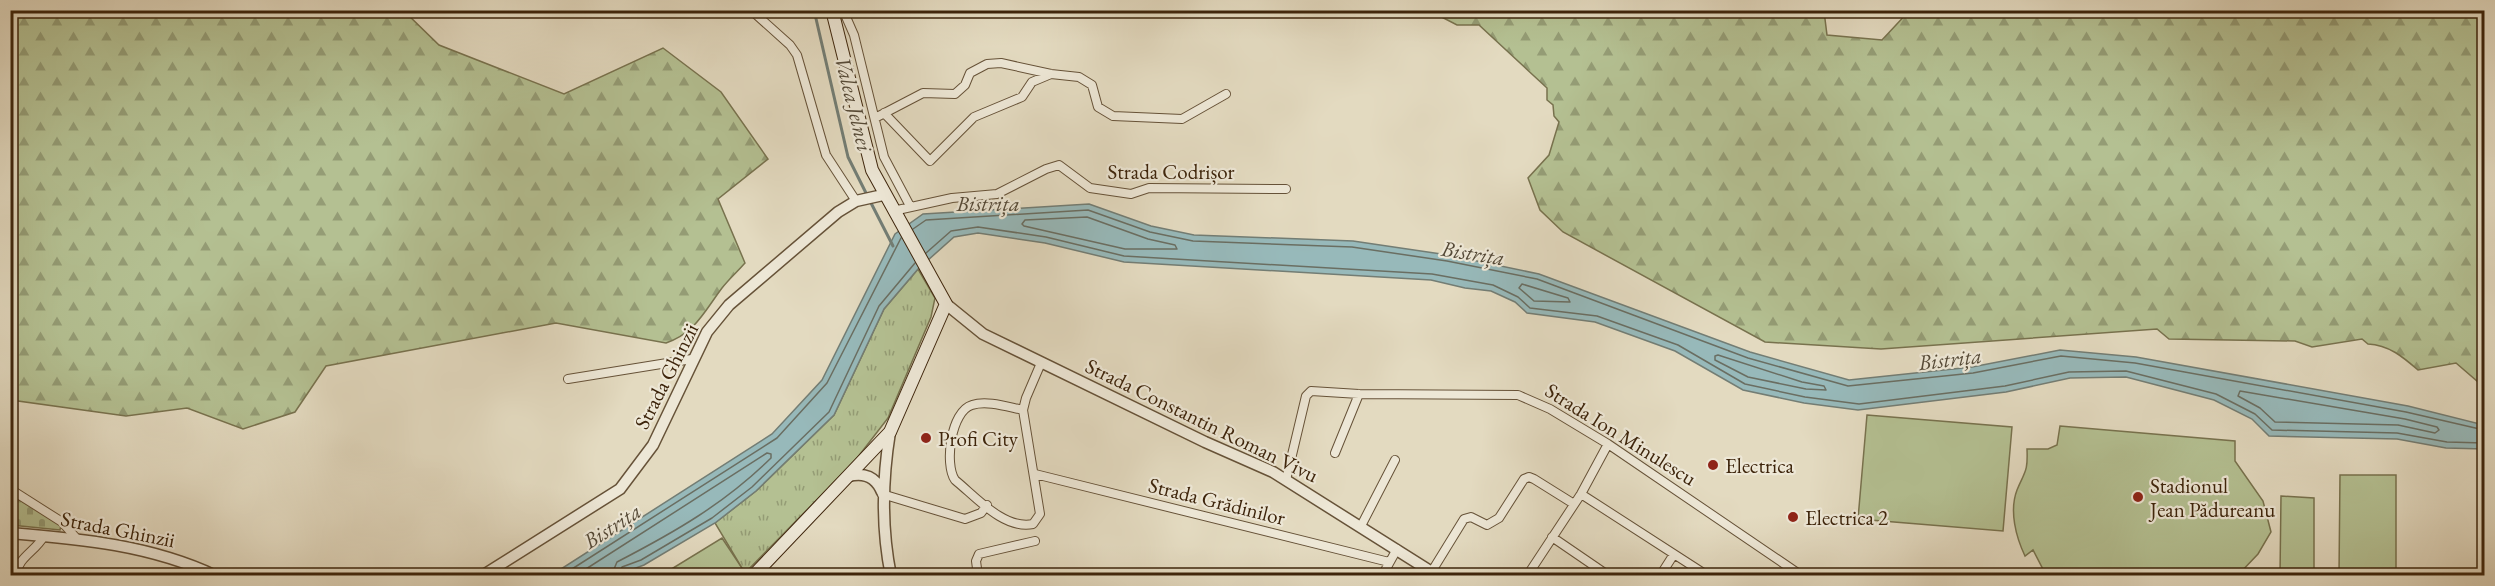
<svg xmlns="http://www.w3.org/2000/svg" width="2495" height="586" font-family="'EB Garamond',serif">
<style>
.grass{fill:#b4c092;stroke:#78724e;stroke-width:1.5}
.forest{fill:url(#forest-firs);stroke:#78724e;stroke-width:1.5}
.cemetery{fill:url(#cemetery-stones);stroke:#78724e;stroke-width:1.5}
.park{fill:url(#park-tufts);stroke:#78724e;stroke-width:1.5}
.water{fill:#97b9ba;stroke:#737d74;stroke-width:1.5}
.lines{fill:none;stroke-linecap:round;stroke-linejoin:round}
.shore{stroke:#6a6e62;stroke-width:1.5}
.stream{stroke:#737d74;stroke-width:3}
.minor-casing{stroke:#665238;stroke-width:10}
.tertiary-casing{stroke:#665238;stroke-width:13}
.secondary-casing{stroke:#3d240b;stroke-width:14}
.minor{stroke:#ede7d6;stroke-width:8}
.tertiary{stroke:#ede7d6;stroke-width:10}
.secondary{stroke:#ede7d6;stroke-width:12}
.poi-dot{fill:#8f2418;stroke:#ede7d6;stroke-width:2}
.labels{text-anchor:middle;dominant-baseline:central;stroke-width:4.5;stroke-linejoin:round;paint-order:stroke}
.street-label{font-size:21px;fill:#3d240b;stroke:#ede7d6}
.poi-label{font-size:21px;fill:#3d240b;stroke:#ede7d6;text-anchor:start}
.water-label{font-size:22px;font-style:italic;fill:#544937;stroke:#ede7d6}
</style>
<defs>
<pattern id="forest-firs" width="22" height="20" patternUnits="userSpaceOnUse" patternTransform="scale(1.5)"><rect width="22" height="20" fill="#b4c092"/><path d="M5 1l3.5 6h-7zM16 11l3.5 6h-7z" fill="#949c75"/></pattern>
<pattern id="cemetery-stones" width="16" height="16" patternUnits="userSpaceOnUse" patternTransform="scale(1.5)"><rect width="16" height="16" fill="#b4c092"/><path d="M2 7V4a2 2 0 0 1 4 0v3zM10 15v-3a2 2 0 0 1 4 0v3z" fill="#949c75"/></pattern>
<pattern id="park-tufts" width="24" height="20" patternUnits="userSpaceOnUse" patternTransform="scale(1.5)"><rect width="24" height="20" fill="#b4c092"/><path d="M3 7l-1-3M5 7V3M7 7l1-3M15 17l-1-3M17 17v-4M19 17l1-3" fill="none" stroke="#949c75"/></pattern>
</defs>
<rect width="100%" height="100%" fill="#e3dac0"/>
<filter id="stains"><feTurbulence type="fractalNoise" baseFrequency=".00333" numOctaves="4"/><feColorMatrix values="0 0 0 0 .2 0 0 0 0 .09 0 0 0 0 .02 0 0 0 .5 -.17"/></filter>
<radialGradient id="worn" r=".72"><stop offset=".6" stop-color="#630" stop-opacity="0"/><stop offset="1" stop-color="#630" stop-opacity=".3"/></radialGradient>
<!-- grass -->
<path class="grass" d="M1867 415 2012 427 2003 531 1858 519Z
M2060 426 2235 441V461L2263 501 2271 532 2258 554 2238 575H2046L2033 550 2025 556C2016 537 2009 511 2017 490 2025 471 2028 472 2027 449H2048L2057 445Z
M2340 475H2396V575H2339Z
M2281 496 2314 498V575H2280Z
M722 538 742 568 731 575 660 576Z"/>
<!-- forest -->
<path class="forest" d="M11 10 404 11 439 45 564 94 663 48 721 92 768 159 718 199 745 263C738 271 729 279 722 288 704 312 695 333 666 343L556 323 326 366 295 412 243 429 187 408 126 416 11 400Z
M1910 10 2484 11V387L2456 363 2418 370C2403 357 2389 345 2368 344L2362 339 2312 347 2295 341 2169 339 2157 329 1881 349 1765 342 1563 232 1540 210 1528 178 1549 155 1559 122 1554 116 1553 105 1547 100V88L1479 25H1457L1430 11H1824L1827 35 1882 40Z"/>
<!-- cemetery -->
<path class="cemetery" d="M10 494 61 525 60 530 11 525Z"/>
<!-- park -->
<path class="park" d="M918 269 935 298 931 317 888 418 854 462 743 575H742L745 573 715 523 756 491 834 415 884 309Z"/>
<!-- water -->
<path class="water" d="M1089 204 1151 226 1194 235 1353 241 1448 255 1539 274 1750 352 1849 380 1972 367 2060 350 2136 357 2408 406 2484 425V449L2446 448 2397 439 2269 436 2252 419 2214 400 2126 377 2070 378 2006 392 1858 410 1804 403 1743 390 1675 351 1595 322 1527 313 1515 302 1491 291 1465 288 1431 280 1124 262 1045 243 978 233 954 237 918 269 884 309 834 415 756 491 715 523 644 565 617 575 550 576 772 434 822 380 895 234 923 214Z"/>
<g class="lines">
<!-- shore -->
<path class="shore" d="M1087 217 1148 239 1175 245 1177 249H1125L1024 226 1022 224 1025 220Z
M913 229 926 220 1088 210 1150 232 1193 241 1352 247 1447 261 1537 279 1748 358 1848 386 1973 373 2061 356 2135 363 2406 412 2484 430
M926 253 951 231 978 227 1046 237 1124 256 1432 274 1493 285 1518 297 1530 308 1597 316 1678 345 1745 384 1805 397 1859 404 2005 386 2069 372 2126 371 2216 394 2255 414 2272 430 2397 433 2447 442 2484 443
M1522 284 1568 298 1570 302 1534 301 1519 288Z
M1718 355 1802 382 1824 386 1826 390 1806 389 1748 377 1715 360V356Z
M2240 391 2405 419 2437 427 2439 430 2435 433 2398 425 2275 422 2260 408 2238 396Z
M561 576 777 438 827 383 901 238
M575 576 767 453 771 454V458C724 504 675 532 617 562L611 576
M618 576 622 567 641 560 712 518 752 487 829 412 879 306 915 263"/>
<!-- stream -->
<path class="stream" d="M814 10 848 157 867 195
M870 201 893 246"/>
<defs>
<path id="minor" d="M751 10 790 45 797 55 826 155 856 201
M843 10 854 35 884 157 910 206
M884 113 930 161 974 117 1022 97 1032 82 1051 74
M875 118 923 93 955 94 965 85 970 73 987 64 1001 63 1051 74 1079 77 1092 85 1098 107 1113 116 1182 119 1226 94
M893 211 952 198 997 194 1046 169 1059 165 1090 188 1131 194 1149 188 1286 189
M568 379 692 359
M1023 410C1008 407 987 400 972 405 951 411 944 464 955 480 976 497 1004 530 1033 524L1040 514 1023 410 1026 398 1041 363
M1335 453 1359 394
M1035 474 1389 562
M1286 480 1306 396 1311 391 1359 394 1518 395 1550 409 1608 444 1802 576
M10 489 62 522 77 539
M882 494 965 519 981 513 987 505
M1581 494 1708 576
M1361 526 1395 460
M1552 537 1609 576
M1432 571 1464 519 1471 517 1487 525 1499 518 1524 479 1529 477 1534 479 1574 504
M15 576C19 556 35 552 44 536
M978 576 976 561 979 554 1035 541
M1382 576 1397 549
M1527 576 1581 494 1608 444
M1660 576 1674 554"/>
<path id="tertiary" d="M946 304 983 334 1205 442 1273 472 1438 576
M890 432C882 481 881 527 891 576
M849 476C864 472 876 477 882 492
M10 533C81 539 151 545 216 576
M482 576 620 489 653 445 707 332 729 305 838 212 856 201 883 195"/>
<path id="secondary" d="M753 576 890 432 946 304 872 170 832 10"/>
</defs>
<!-- minor casing -->
<use href="#minor" class="minor-casing"/>
<!-- tertiary casing -->
<use href="#tertiary" class="tertiary-casing"/>
<!-- secondary casing -->
<use href="#secondary" class="secondary-casing"/>
<!-- minor -->
<use href="#minor" class="minor"/>
<!-- tertiary -->
<use href="#tertiary" class="tertiary"/>
<!-- secondary -->
<use href="#secondary" class="secondary"/>
</g>
<!-- markers -->
<g class="poi-dot">
<circle cx="926" cy="438" r="6"/>
<circle cx="1713" cy="465" r="6"/>
<circle cx="2138" cy="497" r="6"/>
<circle cx="1793" cy="517" r="6"/>
</g>
<g class="labels">
<!-- street labels -->
<g class="street-label">
<text x="1171" y="171">Strada Codrișor</text>
<text transform="translate(666 376) rotate(-63)">Strada Ghinzii</text>
<text transform="translate(1202 420) rotate(26)">Strada Constantin Roman Vivu</text>
<text transform="translate(1621 434) rotate(32)">Strada Ion Minulescu</text>
<text transform="translate(1217 501) rotate(14)">Strada Grădinilor</text>
<text transform="translate(118 529) rotate(11)">Strada Ghinzii</text>
</g>
<!-- poi labels -->
<g class="poi-label">
<text x="938" y="438">Profi City</text>
<text x="1725" y="465">Electrica</text>
<text x="2150" y="485">Stadionul<tspan x="2150" dy="24">Jean Pădureanu</tspan></text>
<text x="1805" y="517">Electrica 2</text>
</g>
<!-- water labels -->
<g class="water-label">
<text transform="translate(854 104) rotate(76)">Valea Jelnei</text>
<text x="988" y="203">Bistrița</text>
<text transform="translate(1473 253) rotate(9)">Bistrița</text>
<text transform="translate(1950 359) rotate(-7)">Bistrița</text>
<text transform="translate(612 526) rotate(-33)">Bistrița</text>
</g>
</g>
<!-- margin -->
<rect width="2495" height="586" fill="none" stroke="#e3dac0" stroke-width="36"/>
<rect x="12" y="12" width="2471" height="562" fill="none" stroke="#3d240b" stroke-width="3"/>
<rect x="18" y="18" width="2459" height="550" fill="none" stroke="#3d240b" stroke-width="1.5"/>
<rect width="100%" height="100%" filter="url(#stains)"/>
<rect width="100%" height="100%" fill="url(#worn)"/>
</svg>
